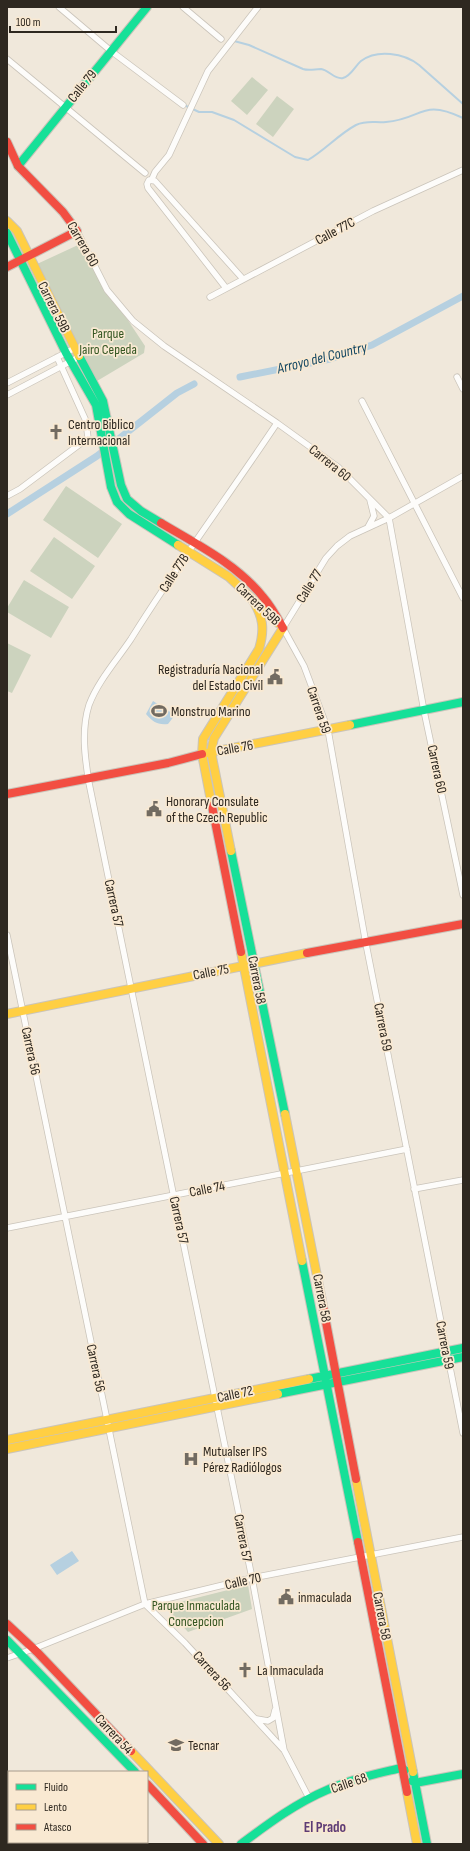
<svg xmlns="http://www.w3.org/2000/svg" width="470" height="1851" font-family="'Sofia Sans Condensed',sans-serif">
<style>
.green{fill:#ccd3be}
.water{fill:#b6d0e0}
.lines{fill:none;stroke-linecap:round;stroke-linejoin:round}
.stream{stroke:#b6d0e0;stroke-width:2}
.canal{stroke:#b6d0e0;stroke-width:7}
.street-casing{stroke:#cac4ba;stroke-width:7}
.fast-casing{stroke:#cac4ba;stroke-width:10}
.slow-casing{stroke:#cac4ba;stroke-width:10}
.jam-casing{stroke:#cac4ba;stroke-width:10}
.street{stroke:#fdfcfa;stroke-width:5.5}
.fast{stroke:#16e098;stroke-width:8}
.slow{stroke:#ffcf43;stroke-width:8}
.jam{stroke:#f24e42;stroke-width:8}
.labels{text-anchor:middle;dominant-baseline:central;stroke-width:3.5;stroke-linejoin:round;paint-order:stroke}
.street-label{font-size:14px;fill:#2e2820;stroke:#f9e9d2}
.park-label{font-size:14px;fill:#335521;stroke:#f9e9d2}
.poi-label{font-size:14px;fill:#2e2820;stroke:#f9e9d2;text-anchor:start}
.water-label{font-size:15px;font-style:italic;fill:#124662;stroke:#f9e9d2}
.neighbourhood-label{font-size:15px;font-weight:bold;fill:#5e3c76;stroke:#f9e9d2}
</style>
<rect width="100%" height="100%" fill="#f0e8db"/>
<!-- green -->
<path class="green" d="M252 77 268 90 247 115 231 101Z
M277 96 294 109 273 137 256 124Z
M78 245 145 346 144 353 97 381 37 264Z
M66 486 122 524 98 558 43 520Z
M54 537 95 566 72 599 30 571Z
M24 580 69 607 51 638 7 612V608Z
M7 643 31 655 12 693 7 691Z
M248 1585 252 1609 188 1632 164 1606Z"/>
<!-- water -->
<path class="water" d="M153 701 175 715 168 724C157 725 153 722 146 714Z
M72 1551 79 1561 57 1575 50 1565Z"/>
<g class="lines">
<!-- stream -->
<path class="stream" d="M234 41 249 45 303 69C309 71 315 69 321 69 329 70 335 80 343 78 351 76 355 66 361 61 377 49 404 53 419 65L463 104
M184 105 199 112H212L234 120 295 157 308 160C325 150 339 134 356 125 367 120 375 123 386 122 423 119 421 98 463 118"/>
<!-- canal -->
<path class="canal" d="M240 377 330 359 372 345 463 296
M7 514 97 456 177 393 194 384"/>
<defs>
<path id="street" d="M59 7 111 51 183 105
M183 7 221 39
M7 59 145 173
M152 179 155 172 169 155 208 71 258 7
M77 231 107 290 133 321 164 346 277 423 338 467 389 518 424 711 463 895
M226 288 148 188 147 184 149 180 155 181 243 279
M210 297 373 211 463 170
M457 377 463 389
M7 383 75 348
M7 395 79 357
M362 401 463 598
M277 423C229 495 177 565 131 639 117 660 98 681 89 705 81 730 85 758 89 783L252 1578 284 1750 309 1798
M463 476 389 518 350 536 337 546 326 558 283 628 304 666 328 730 366 944 463 1433
M7 496 20 489 88 438 86 421 57 357
M368 527 374 516 370 500
M7 935 145 1604 185 1643 283 1749
M414 1189 463 1180
M7 1228 407 1149
M7 1658 33 1649 145 1604 252 1578 463 1537
M257 1719 268 1721 273 1718 275 1710"/>
<path id="fast" d="M18 166 147 7
M7 233 66 353 96 405 111 487 117 502 129 514 178 545
M79 356 103 401 121 485 127 499 141 511 161 523
M350 725 463 702
M231 851 285 1114
M302 1261 358 1542
M309 1379 463 1348
M278 1394 463 1357
M7 1640 135 1772
M413 1772 427 1844
M412 1781 415 1783 463 1774
M7 1818 9 1820
M30 1842 32 1844
M241 1844C268 1824 296 1803 327 1790 351 1779 376 1774 401 1768L405 1770"/>
<path id="slow" d="M7 221 17 231 79 356
M178 545 229 577 278 623
M202 754 350 725
M212 806 202 754 203 739 259 649C265 629 263 616 252 599
M231 851 211 752 214 738 283 628
M241 952 302 1261
M7 1014 307 953
M285 1114 321 1296
M7 1440 309 1379
M7 1449 278 1394
M356 1479 413 1772
M131 1751 219 1844
M407 1792 417 1844"/>
<path id="jam" d="M7 142 18 166 63 212 77 231 7 267
M161 523C196 544 237 564 263 597 271 606 277 617 283 628
M7 794 168 763 202 754
M212 806 241 952
M307 953 463 924
M321 1296 356 1479
M358 1542 407 1792
M7 1624 37 1652 131 1751
M147 1784 203 1844"/>
</defs>
<!-- street casing -->
<use href="#street" class="street-casing"/>
<!-- fast casing -->
<use href="#fast" class="fast-casing"/>
<!-- slow casing -->
<use href="#slow" class="slow-casing"/>
<!-- jam casing -->
<use href="#jam" class="jam-casing"/>
<!-- street -->
<use href="#street" class="street"/>
<!-- fast -->
<use href="#fast" class="fast"/>
<!-- slow -->
<use href="#slow" class="slow"/>
<!-- jam -->
<use href="#jam" class="jam"/>
</g>
<!-- icons -->
<defs>
<symbol id="church-bare" viewBox="-9 -9 18 18"><path d="M-1.2-6h2.4v3.5h3.3v2.4h-3.3V6h-2.4V-.1h-3.3v-2.4h3.3Z" fill="#726b61" stroke="#f9e9d2" stroke-width="2.5" paint-order="stroke"/></symbol>
<symbol id="civic-bare" viewBox="-9 -9 18 18"><path d="M-.6-6.5H3V-4.5H.6V-3L4-1V1h2V6H-6V1h2V-1L-.6-3ZM-1.2 2.5V6h2.4V2.5Z" fill="#726b61" stroke="#f9e9d2" stroke-width="2.5" paint-order="stroke"/></symbol>
<symbol id="stadium-bare" viewBox="-9 -9 18 18"><path d="M0-5a6.5 5 0 1 0 0 10a6.5 5 0 1 0 0-10ZM-3.5-1.8h7v3.6h-7Z" fill="#726b61" stroke="#f9e9d2" stroke-width="2.5" paint-order="stroke"/></symbol>
<symbol id="hospital-bare" viewBox="-9 -9 18 18"><path d="M-5-5h3v3.5h4V-5h3V5h-3V1.5h-4V5h-3Z" fill="#726b61" stroke="#f9e9d2" stroke-width="2.5" paint-order="stroke"/></symbol>
<symbol id="university-bare" viewBox="-9 -9 18 18"><path d="M0-5L7-2L0 1L-7-2ZM-4 1L0 2.5L4 1V4Q0 6-4 4Z" fill="#726b61" stroke="#f9e9d2" stroke-width="2.5" paint-order="stroke"/></symbol>
</defs>
<g fill-rule="evenodd">
<use href="#church-bare" x="45" y="421" width="22" height="22"/>
<use href="#civic-bare" x="264" y="666" width="22" height="22"/>
<use href="#stadium-bare" x="148" y="700" width="22" height="22"/>
<use href="#civic-bare" x="143" y="798" width="22" height="22"/>
<use href="#hospital-bare" x="180" y="1448" width="22" height="22"/>
<use href="#civic-bare" x="275" y="1586" width="22" height="22"/>
<use href="#church-bare" x="234" y="1659" width="22" height="22"/>
<use href="#university-bare" x="165" y="1734" width="22" height="22"/>
</g>
<g class="labels">
<!-- street labels -->
<g class="street-label">
<text transform="translate(82 86) rotate(-51)">Calle 79</text>
<text transform="translate(335 231) rotate(-28)">Calle 77C</text>
<text transform="translate(83 244) rotate(60)">Carrera 60</text>
<text transform="translate(54 307) rotate(63)">Carrera 59B</text>
<text transform="translate(330 463) rotate(39)">Carrera 60</text>
<text transform="translate(174 573) rotate(-57)">Calle 77B</text>
<text transform="translate(309 586) rotate(-58)">Calle 77</text>
<text transform="translate(258 604) rotate(43)">Carrera 59B</text>
<text transform="translate(319 710) rotate(71)">Carrera 59</text>
<text transform="translate(235 748) rotate(-10)">Calle 76</text>
<text transform="translate(437 769) rotate(78)">Carrera 60</text>
<text transform="translate(114 903) rotate(78)">Carrera 57</text>
<text transform="translate(211 972) rotate(-11)">Calle 75</text>
<text transform="translate(257 980) rotate(79)">Carrera 58</text>
<text transform="translate(383 1027) rotate(79)">Carrera 59</text>
<text transform="translate(31 1051) rotate(78)">Carrera 56</text>
<text transform="translate(207 1189) rotate(-11)">Calle 74</text>
<text transform="translate(179 1220) rotate(78)">Carrera 57</text>
<text transform="translate(322 1298) rotate(79)">Carrera 58</text>
<text transform="translate(445 1345) rotate(79)">Carrera 59</text>
<text transform="translate(96 1368) rotate(78)">Carrera 56</text>
<text transform="translate(235 1394) rotate(-12)">Calle 72</text>
<text transform="translate(243 1538) rotate(79)">Carrera 57</text>
<text transform="translate(243 1581) rotate(-13)">Calle 70</text>
<text transform="translate(382 1616) rotate(79)">Carrera 58</text>
<text transform="translate(212 1671) rotate(47)">Carrera 56</text>
<text transform="translate(114 1734) rotate(47)">Carrera 54</text>
<text transform="translate(349 1783) rotate(-19)">Calle 68</text>
</g>
<!-- park labels -->
<g class="park-label">
<text x="108" y="333">Parque<tspan x="108" dy="16">Jairo Cepeda</tspan></text>
<text x="196" y="1605">Parque Inmaculada<tspan x="196" dy="16">Concepcion</tspan></text>
</g>
<!-- poi labels -->
<g class="poi-label">
<text x="68" y="424">Centro Biblico<tspan x="68" dy="16">Internacional</tspan></text>
<text x="263" y="669" text-anchor="end">Registraduría Nacional<tspan x="263" dy="16">del Estado Civil</tspan></text>
<text x="171" y="711">Monstruo Marino</text>
<text x="166" y="801">Honorary Consulate<tspan x="166" dy="16">of the Czech Republic</tspan></text>
<text x="203" y="1451">Mutualser IPS<tspan x="203" dy="16">Pérez Radiólogos</tspan></text>
<text x="298" y="1597">inmaculada</text>
<text x="257" y="1670">La Inmaculada</text>
<text x="188" y="1745">Tecnar</text>
</g>
<!-- water labels -->
<g class="water-label">
<text transform="translate(322 358) rotate(-14)">Arroyo del Country</text>
</g>
<!-- neighbourhood labels -->
<g class="neighbourhood-label">
<text x="325" y="1827">El Prado</text>
</g>
</g>
<!-- border -->
<rect width="470" height="1851" fill="none" stroke="#2e2820" stroke-width="16"/>
<!-- legend -->
<rect x="8" y="1771" width="140" height="72" fill="#f9e9d2" stroke="#a89c8b"/>
<rect x="16" y="1784" width="20" height="6" fill="#16e098" stroke="#a89c8b"/>
<text x="44" y="1791" font-size="12" fill="#2e2820">Fluido</text>
<rect x="16" y="1804" width="20" height="6" fill="#ffcf43" stroke="#a89c8b"/>
<text x="44" y="1811" font-size="12" fill="#2e2820">Lento</text>
<rect x="16" y="1824" width="20" height="6" fill="#f24e42" stroke="#a89c8b"/>
<text x="44" y="1831" font-size="12" fill="#2e2820">Atasco</text>
<!-- scale -->
<path d="M10 26v6h106v-6" fill="none" stroke="#2e2820" stroke-width="2"/>
<text x="16" y="26" font-size="12" fill="#2e2820" stroke="#f9e9d2" stroke-width="3" paint-order="stroke">100 m</text>
</svg>
